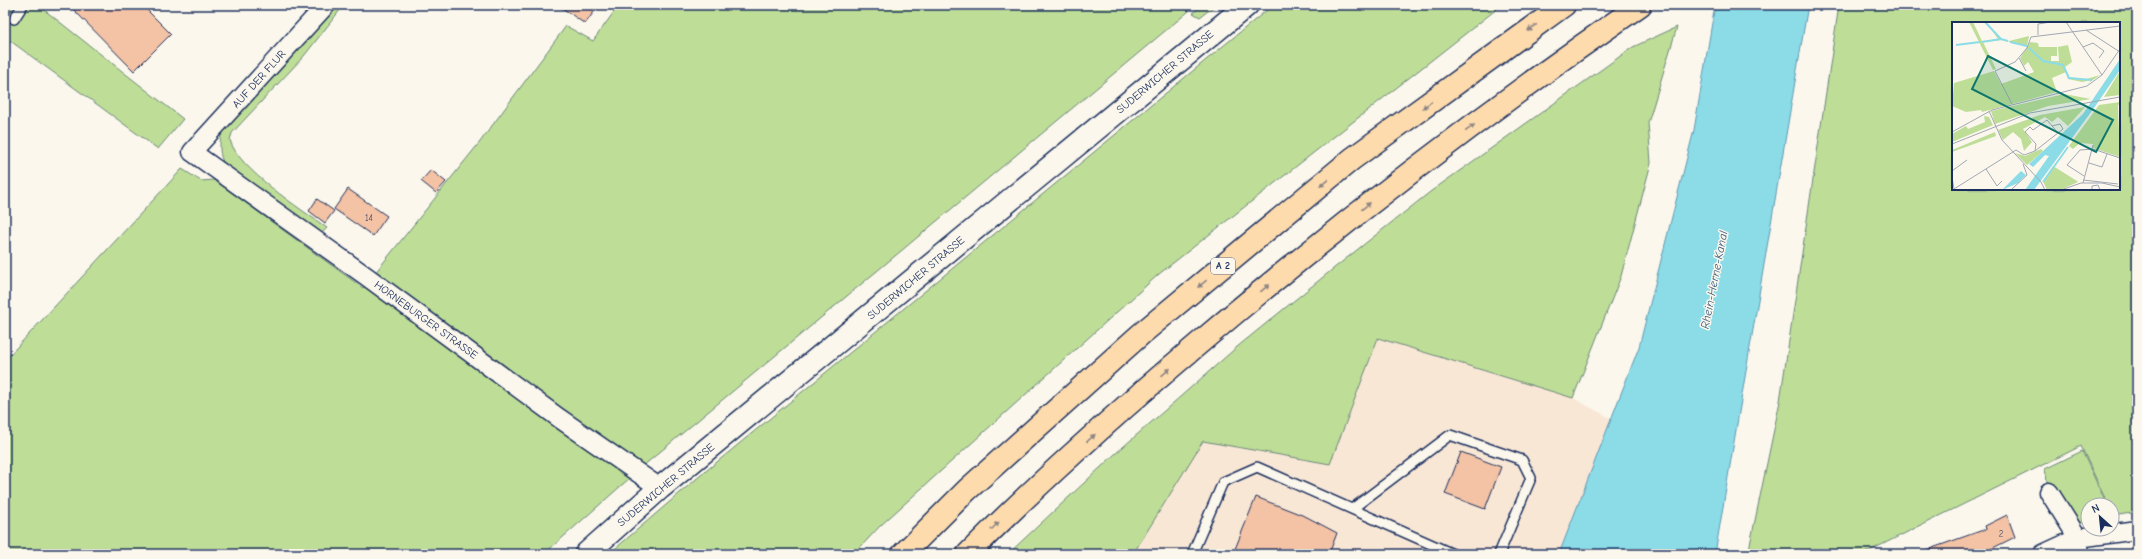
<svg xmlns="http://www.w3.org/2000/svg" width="2142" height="559" font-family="'Comic Neue',sans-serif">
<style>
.built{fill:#f9e7d6}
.green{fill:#bede97;stroke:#6c867a;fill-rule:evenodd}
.water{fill:#8cdce8;stroke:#5f97b1}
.building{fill:#f4c2a4;stroke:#1b2f5e}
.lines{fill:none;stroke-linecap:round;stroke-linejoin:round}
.service-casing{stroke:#1b2f5e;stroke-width:12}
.minor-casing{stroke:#1b2f5e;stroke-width:21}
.secondary-casing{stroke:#1b2f5e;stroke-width:25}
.motorway-casing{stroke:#1b2f5e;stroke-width:25}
.service{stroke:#fbf7ec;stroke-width:9}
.minor{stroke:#fbf7ec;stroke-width:18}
.secondary{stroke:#fbf7ec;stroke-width:22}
.motorway{stroke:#fedbac;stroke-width:22}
.oneway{fill:#8c8585}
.labels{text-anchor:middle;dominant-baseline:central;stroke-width:3;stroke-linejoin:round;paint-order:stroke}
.number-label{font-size:9px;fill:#515470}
.shield{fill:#fbf7ec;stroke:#5e6b89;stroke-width:1}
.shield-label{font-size:10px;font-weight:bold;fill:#1b2f5e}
.street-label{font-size:11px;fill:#1b2f5e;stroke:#fbf7ec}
.water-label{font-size:12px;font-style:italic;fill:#375a80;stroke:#fbf7ec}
.inset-river{fill:none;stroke:#8cdce8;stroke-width:2}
.inset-road{fill:none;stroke:#a1a7b3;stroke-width:1}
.view{fill:#0f766e;fill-opacity:0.15;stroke:#0f766e;stroke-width:2}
.inset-edge{fill:none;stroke:#1b2f5e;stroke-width:2}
</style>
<rect width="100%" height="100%" fill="#fbf7ec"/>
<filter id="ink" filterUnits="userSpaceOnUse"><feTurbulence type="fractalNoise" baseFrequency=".025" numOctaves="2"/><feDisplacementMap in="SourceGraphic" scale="8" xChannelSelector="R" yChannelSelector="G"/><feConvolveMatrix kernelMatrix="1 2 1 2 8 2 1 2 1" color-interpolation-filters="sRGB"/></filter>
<g filter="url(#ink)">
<!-- built -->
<path class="built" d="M1378 338 1573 398 1612 419 1559 554H1133L1203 441 1330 464Z"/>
<!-- green -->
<path class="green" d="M5 5H38L183 119 158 149 5 37Z
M333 5H344L304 56 232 133 230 140C238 169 301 209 327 228L321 234 318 233 223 162C218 151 220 138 223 127Z
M619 5H1182L1189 11 649 461 544 554H5V360L182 169 201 181 214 180 363 288 480 142 566 26 593 41Z
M1202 5H1216L1200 17 1193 13Z
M1273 5H1502L1159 274 880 526 854 554H609L695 480Z
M1839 5H2137V512L2113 516 2112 505H2108L2081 446 1863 554H1748L1780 401ZM1953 23H2119V189H1953Z
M1677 27 1648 123 1651 163 1621 276 1573 398 1378 338 1330 464 1203 441 1133 554H1008L1115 454 1237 347 1333 269 1430 192 1633 47Z
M2082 451 2107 505H2088V521L2077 523 2047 480 2045 469Z"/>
<!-- water -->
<path class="water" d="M1715 5H1808L1715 554H1559L1639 347 1694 130Z"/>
<!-- building -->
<path class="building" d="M69 5H142L171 34 134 71Z
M558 5H599L585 24Z
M431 170 446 182 436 193 421 181Z
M348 189 387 216 373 236 334 209Z
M317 199 334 211 325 223 309 211Z
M1461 452 1501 467 1485 509 1445 494Z
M1256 497 1307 517 1337 533 1329 554H1233Z
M2007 515 2015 537 1981 554H1922L1921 552 1986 529 1985 526Z"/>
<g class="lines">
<defs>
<path id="service" d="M14 19 23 5
M1352 509 1450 435 1522 460 1531 478 1499 554
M1192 554 1223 482 1257 467 1453 554"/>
<path id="minor" d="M326 5 192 152 366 276 559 418 660 488
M2049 492 2078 538 2080 554
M2043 554 2078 538 2137 530"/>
<path id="secondary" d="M586 554 660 488 1247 5"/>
<path id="motorway" d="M903 554 967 490 1141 334 1352 159 1564 5
M968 554C1040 481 1118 412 1197 345 1339 224 1487 111 1640 5"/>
</defs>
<!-- service casing -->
<use href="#service" class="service-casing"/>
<!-- minor casing -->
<use href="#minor" class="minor-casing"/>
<!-- secondary casing -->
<use href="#secondary" class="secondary-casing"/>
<!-- motorway casing -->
<use href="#motorway" class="motorway-casing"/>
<!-- service -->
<use href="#service" class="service"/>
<!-- minor -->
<use href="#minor" class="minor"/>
<!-- secondary -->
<use href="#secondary" class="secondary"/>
<!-- motorway -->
<use href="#motorway" class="motorway"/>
</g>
<!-- one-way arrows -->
<defs><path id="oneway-solid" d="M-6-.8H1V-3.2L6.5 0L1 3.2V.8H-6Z"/></defs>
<g class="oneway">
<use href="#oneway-solid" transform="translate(1532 28) rotate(144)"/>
<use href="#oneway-solid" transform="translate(1427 105) rotate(144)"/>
<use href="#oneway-solid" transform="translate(1470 128) rotate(-36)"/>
<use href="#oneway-solid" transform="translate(1324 183) rotate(141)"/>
<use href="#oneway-solid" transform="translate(1366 206) rotate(-39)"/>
<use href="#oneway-solid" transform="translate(1202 284) rotate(141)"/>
<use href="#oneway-solid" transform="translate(1265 288) rotate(-39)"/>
<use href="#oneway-solid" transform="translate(1166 372) rotate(-40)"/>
<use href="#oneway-solid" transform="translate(1091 438) rotate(-42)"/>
<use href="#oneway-solid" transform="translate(995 526) rotate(-45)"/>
</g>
</g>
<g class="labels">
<!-- number labels -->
<g class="number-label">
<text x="369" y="218">14</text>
<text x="2001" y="534">2</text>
</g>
<!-- shield labels -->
<rect class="shield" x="1211" y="258" width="24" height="16" rx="3"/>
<g class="shield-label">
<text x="1223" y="266">A 2</text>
</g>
<!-- street labels -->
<g class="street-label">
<text transform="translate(1165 72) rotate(-40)">SUDERWICHER STRASSE</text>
<text transform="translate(259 79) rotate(-48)">AUF DER FLUR</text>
<text transform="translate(916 278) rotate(-40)">SUDERWICHER STRASSE</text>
<text transform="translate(426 320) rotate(36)">HORNEBURGER STRASSE</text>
<text transform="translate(666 485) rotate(-40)">SUDERWICHER STRASSE</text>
</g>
<!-- water labels -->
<g class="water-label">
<text transform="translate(1714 280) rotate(-79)">Rhein-Herne-Kanal</text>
</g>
</g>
<!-- overview -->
<g transform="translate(1952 22)">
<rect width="168" height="168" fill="#fbf7ec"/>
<path d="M17 0H21L30 19 46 17 34 0 49 17 57 19 77 14 75 24 50 18 31 20 44 47 41 48ZM78 20 86 21 87 25H105V34H99V39H107L106 25 116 23 120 40 113 45 117 55 131 58 148 53 134 63 140 58 130 60 116 57 114 50 100 56 105 70 30 90 29 88 14 90 0 84 2 61 42 49 49 62 82 50 76 40 72 44 68 36ZM168 49V73L152 75ZM112 72 139 77 96 84 43 102 39 89ZM168 80 166 84 168 135 141 126V122L128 121 121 127 117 124 147 83ZM133 85 116 104 106 95 100 100 93 95 71 107 80 120 72 129 69 117 61 110 51 118 46 108 88 93ZM32 94 37 95 41 103 0 120V112L14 104 16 107 33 100ZM43 110 44 114 0 130V128ZM89 127 91 129 75 143 63 131 73 134ZM101 144 125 159 126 160 108 168H95L91 159Z" fill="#bede97"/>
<path d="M168 37V48L142 86 82 168H73L97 134 93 133 81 145 77 142 131 92ZM69 149 74 153 66 161 50 168Z" fill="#8cdce8"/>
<path class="inset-river" d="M33 0 49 17 56 19M30 20 49 17M58 20 75 24M4 23 28 20M77 26 91 39 111 43 117 56 140 58M91 160 116 125"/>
<path class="inset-road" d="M114 0 150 53M134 8 168 30M86 13V2L99 0M131 25 141 21 152 29 147 36M67 36 74 49M60 82 43 49 63 40 75 26 79 15 168 4M37 89 50 118 89 160 93 168M0 110 40 88 135 64 150 53 168 27M0 122 78 91 168 75M83 129 111 107 108 102 100 104M137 141 150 145 155 132M34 147 45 164 50 159M0 149 15 138M132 154 115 143 128 128 141 127 168 136M0 155 2 167M131 158 166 162M131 161 141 123M2 167 64 128 72 133 83 129 84 122 73 110 78 105 81 108 95 98 106 111M60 167 75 153 71 142M109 168 129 161H150L168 165M140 168V164L146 163 148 168"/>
<path class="view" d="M36 34 161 98 144 130 20 67Z"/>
<rect width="168" height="168" class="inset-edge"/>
</g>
<!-- margin -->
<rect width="2142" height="559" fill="none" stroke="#fbf7ec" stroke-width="20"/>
<rect x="10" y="10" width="2122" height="539" fill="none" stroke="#1b2f5e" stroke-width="1.5" filter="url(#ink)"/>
<!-- north arrow -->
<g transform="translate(2100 517) rotate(333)"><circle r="19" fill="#fbf7ec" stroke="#a1a7b3"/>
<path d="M0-3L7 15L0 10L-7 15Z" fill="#1b2f5e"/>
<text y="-6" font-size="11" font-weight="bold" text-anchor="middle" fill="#1b2f5e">N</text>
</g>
</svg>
